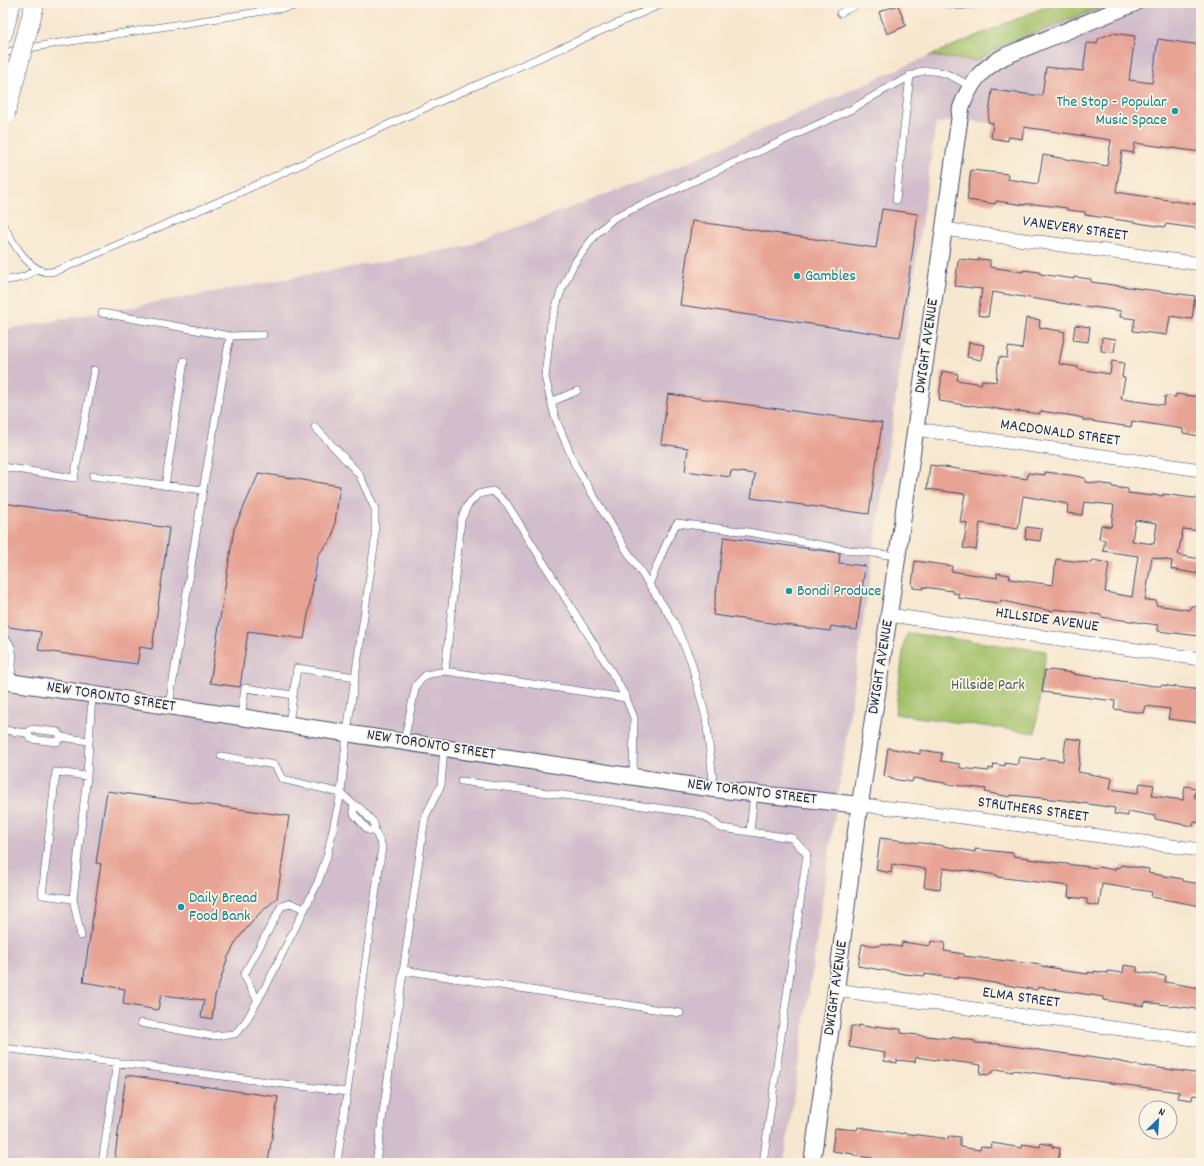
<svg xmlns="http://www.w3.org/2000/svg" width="1204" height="1166" font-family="Dekko,sans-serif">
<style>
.industrial{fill:#d1bdcb}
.green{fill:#a2c068;stroke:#5e7863}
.building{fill:#e7a394;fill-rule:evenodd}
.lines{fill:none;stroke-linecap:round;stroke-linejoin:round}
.service-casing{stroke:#3c4b6f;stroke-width:8}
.minor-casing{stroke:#3c4b6f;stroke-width:14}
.tertiary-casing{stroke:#3c4b6f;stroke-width:18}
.secondary-casing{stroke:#3c4b6f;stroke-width:20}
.service{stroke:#fff;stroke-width:7}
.minor{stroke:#fff;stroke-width:13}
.tertiary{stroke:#fff;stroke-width:16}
.secondary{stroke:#fff;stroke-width:19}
.secondary-bridge-casing{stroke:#3c4b6f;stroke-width:20;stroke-linecap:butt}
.secondary-bridge{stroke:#fff;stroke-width:19}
.culture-dot{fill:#0f9aa8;stroke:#fcf5e5;stroke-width:1.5}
.labels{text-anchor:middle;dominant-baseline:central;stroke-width:3.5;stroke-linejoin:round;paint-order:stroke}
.culture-label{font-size:16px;fill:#0d838f;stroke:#fcf5e5;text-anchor:start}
.street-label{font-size:16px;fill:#1b2f5e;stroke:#fcf5e5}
.park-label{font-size:16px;fill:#445a61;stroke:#fcf5e5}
</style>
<rect width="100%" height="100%" fill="#fcf5e5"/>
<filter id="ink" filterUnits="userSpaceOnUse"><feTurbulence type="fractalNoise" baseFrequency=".025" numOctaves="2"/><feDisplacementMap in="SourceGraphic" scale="8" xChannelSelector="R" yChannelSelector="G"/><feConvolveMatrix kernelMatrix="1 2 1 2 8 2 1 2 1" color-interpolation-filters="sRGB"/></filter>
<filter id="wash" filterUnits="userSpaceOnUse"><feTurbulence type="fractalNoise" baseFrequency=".012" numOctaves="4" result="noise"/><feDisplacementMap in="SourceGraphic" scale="16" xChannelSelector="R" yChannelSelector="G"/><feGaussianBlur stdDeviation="0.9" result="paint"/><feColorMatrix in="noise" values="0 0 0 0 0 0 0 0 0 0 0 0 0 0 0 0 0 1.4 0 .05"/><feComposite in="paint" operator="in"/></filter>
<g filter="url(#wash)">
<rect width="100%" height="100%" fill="#f7e7cf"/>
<!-- industrial -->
<path class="industrial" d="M1055 3H1201V152L959 119 936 124 784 1163H3V330L463 247 656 176 928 56Z"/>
<!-- green -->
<path class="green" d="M1054 3H1112L1011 42 996 49 976 61 929 56Z
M908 633 1046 651 1035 733 895 714 905 638Z"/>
<g id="blocks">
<!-- building -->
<path class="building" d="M898 5 906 26 887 34 879 12Z
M1112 33 1135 36 1129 80 1152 83 1158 39 1201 45V152L1135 143 1133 153 1122 151 1116 192 1201 205V229L1166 224 1165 227 1144 224 1134 222 1085 215V212L1067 210V208L1035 204H1025V205L996 201 995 204 967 200 971 170 1008 174 1007 179 1038 184 1043 155 1107 166 1111 140 1024 127 1022 139 1008 137V141L991 138 993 123 988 122 992 90 1042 96 1046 67 1083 71 1087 43 1097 44 1098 39Z
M882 209 918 214 900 337 680 305 692 221 876 248Z
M959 259 978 261V259L990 260V267L1023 272V270L1040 272V274L1074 279V277L1091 279V282L1195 296 1192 319 1170 316 1167 335 1133 331 1135 319 1120 317 1121 311 1093 307 1092 308 992 292 988 317 978 315 982 289 955 286 958 261H959Z
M1026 318 1040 320 1039 327 1065 332 1059 364 1078 367V369L1110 374 1112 361 1124 363 1122 377 1125 378 1121 399 1164 405 1165 396 1176 397V394L1201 397V430H1199L1198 436 1183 433V429L1132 421 1131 427 1083 420V418L1074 416 1040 411V414L1018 411V412L970 405V406L940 401V399H939L942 371 958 374 957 380 981 384 982 380 996 382 999 357 1007 358 1008 347 1022 349Z
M1075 325 1090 327 1088 342 1073 340Z
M1102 337 1116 339 1114 352 1101 351Z
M969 342 984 345 981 360 967 357Z
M668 394 882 423 869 514 751 498 755 474 731 471 730 477 685 471 688 448 661 444Z
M930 465 1027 479 1028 473 1045 475V472L1070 475 1085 478V482L1112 485V487L1128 489V493L1152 496V495L1163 496V494L1201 499 1200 531 1183 529 1178 555 1200 559 1198 574 1171 569 1172 561 1152 557 1145 600 1157 601 1156 605 1190 610 1191 606 1201 607 1199 636 1158 631V625L1101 617V615L1055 609 1052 611 1023 606 1001 600 1000 603 958 598 959 594 953 593V591L923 587V589L913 588V585H912L915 561 952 566 951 571 997 578V573L1010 575 1009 579 1053 585 1056 559 1092 563 1093 560 1109 563 1105 592 1132 597 1138 556 1103 551 1105 540 1099 539 1101 525 1111 527 1114 505 1084 502 1082 515 1067 513 1068 504 1023 496 1018 529 980 523 976 550 963 548 967 523 960 522 965 494 927 489ZM1135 520 1157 523 1154 544 1132 541Z
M259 473 340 486 333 537 318 555 304 639 248 631 240 687 210 683 234 529Z
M3 503 169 528 152 649 140 647 137 664 38 650 41 632 3 626Z
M1026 527 1042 529 1040 541 1025 539Z
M724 537 840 553 839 563 865 566 857 630 831 626 830 631 713 615Z
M1045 670 1050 671V670L1074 673 1073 674 1155 686H1161V685L1201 690V723L1168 719 1170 709 1146 706 1144 713 1127 711 1114 709 1115 701 1042 692Z
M1066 738 1082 740 1078 772 1112 778 1110 789 1138 793 1140 783 1154 785 1152 796 1183 800 1185 786 1196 788 1194 797 1198 798 1197 800H1201V823L1194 822 1193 826 1180 824 1155 819V816L1128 811V816L1114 814 1115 808 1062 800 1011 795 1010 797 985 792 986 789 945 784V783L913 778 912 782 891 779V778L884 776 888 748 920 754V750L942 753 941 761 960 764V768L989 771V768L993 769 994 764 1005 766V763L1017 765 1019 757 1041 760V758L1063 761Z
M107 791 289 816 277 898 257 916 237 940 228 957 215 996 212 1019 201 1017 204 1000 161 995 158 1010 123 1004 125 989 83 982 101 864 96 863Z
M880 838 938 845 975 852V849L1013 853V856L1029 858 1028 859 1097 868 1098 867 1115 870 1116 867 1120 868 1121 865 1149 869 1148 873 1183 879V881L1201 884V906L1151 897 1152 892 1102 884 1099 906 1087 904V899L1068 897 1069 886 997 877V875L963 870V871L943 868 940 889 924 887 926 869 892 864 891 873 876 870Z
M931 941 945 943 944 951 964 954V956L1041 965V966L1060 969V970L1065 971 1088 974V972L1094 973V971L1107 973V971L1123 973 1124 965 1137 967V972L1166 976 1165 982 1200 988 1197 1009 1145 1002 1144 1006 1103 1000V997L1065 991 1038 987 1037 990 958 977V979L925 974V976L905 974 858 966 862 944 879 946 880 944 901 947 902 942 930 946Z
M859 1025 875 1028V1026L901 1029V1033L952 1039V1037L975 1041V1043L997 1044 1116 1061 1146 1067V1066L1201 1074V1096L1193 1095 1192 1100 1178 1098 1179 1092 1013 1070V1072L997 1069 988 1075 980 1074 981 1065 936 1059V1060L916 1057 915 1062 897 1060V1063L884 1061 885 1053 849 1047 851 1026 858 1027Z
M126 1075 278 1097 268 1163H114Z
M858 1127 903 1134V1133L949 1139V1136L960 1137V1147L980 1150 981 1146 991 1148 992 1143 1022 1148 1023 1144 1040 1147 1041 1143 1052 1145V1147L1060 1148 1058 1163H894L872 1159V1158L854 1156V1154L833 1151 832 1150 835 1128 857 1130Z"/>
</g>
</g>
<g filter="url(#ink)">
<use href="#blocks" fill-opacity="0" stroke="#3c4b6f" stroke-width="1"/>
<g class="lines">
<defs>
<path id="service" d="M945 3 959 6 982 3
M840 13 860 3
M3 53 46 45 315 3
M896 200 910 75
M3 225C12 241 29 272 49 272 53 272 58 270 61 269L225 199 429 106 664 3
M3 281 24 277 37 269
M102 313 230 336 203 490 169 706
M230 336 263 335
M551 402 577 391
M3 467 74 478 94 370
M93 476 203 490
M165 486 184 361
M649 584C659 563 665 542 677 523L748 532 855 551 897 556
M3 638C18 644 11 670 10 682
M445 671 461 520 467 506 478 494 493 491 507 504 614 676 626 698
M241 717 245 688 293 695
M289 724 297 668 355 677
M3 730 27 733 31 739 57 742 61 737
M27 733 32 729 58 732 61 737 89 741
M404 741 416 685 426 675 445 671 626 698 634 718 633 776
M221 756 275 765 282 779 341 793 353 804 360 808 374 823C374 835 379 836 382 847L337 1163
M87 776 56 772 42 895 73 899 87 776 92 695
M461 781 694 813 706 817 721 828 750 832
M714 789 706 718 691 661 674 622 625 548 575 465 555 417 545 377 551 323 561 291 573 265 596 234 615 217 852 109 884 90 919 72C938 67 955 77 971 87
M754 793 750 832 792 838 807 854 763 1163
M353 804 354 814 368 830 374 831
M73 899 81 936
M403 970 680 1013
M258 1001 244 975 281 907 290 903 305 909
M141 1023 212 1036 235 1034 246 1021 267 984 318 882 327 856 341 793 347 732 375 541V509L359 474 315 427
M3 1048 347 1092
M102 1163 117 1062
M376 1163 425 817 441 785 444 748"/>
<path id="minor" d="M944 229 1201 264
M915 429 1201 470
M889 615 1201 659
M860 805 911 810 1201 850
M836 990 1201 1040"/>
<path id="tertiary" d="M3 681 714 789 860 805
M812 1163 836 990 857 823 889 615 961 108C971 81 981 69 1005 56L1135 3"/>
<path id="secondary" d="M3 33 11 3"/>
</defs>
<!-- service casing -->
<use href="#service" class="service-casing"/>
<!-- minor casing -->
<use href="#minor" class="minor-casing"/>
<!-- tertiary casing -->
<use href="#tertiary" class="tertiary-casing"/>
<!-- secondary casing -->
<use href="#secondary" class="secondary-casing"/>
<!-- service -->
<use href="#service" class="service"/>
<!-- minor -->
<use href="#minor" class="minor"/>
<!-- tertiary -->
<use href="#tertiary" class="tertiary"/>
<!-- secondary -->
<use href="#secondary" class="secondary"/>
<defs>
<path id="secondary-bridge" d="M5 115 35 3"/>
</defs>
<!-- secondary-bridge casing -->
<use href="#secondary-bridge" class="secondary-bridge-casing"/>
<!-- secondary-bridge -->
<use href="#secondary-bridge" class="secondary-bridge"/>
</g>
</g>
<!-- markers -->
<g class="culture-dot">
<circle cx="1175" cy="111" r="4"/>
<circle cx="797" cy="276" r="4"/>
<circle cx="789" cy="591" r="4"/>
<circle cx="181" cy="907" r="4"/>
</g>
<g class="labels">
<!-- culture labels -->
<g class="culture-label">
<text x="1167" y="102" text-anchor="end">The Stop - Popular<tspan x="1167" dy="18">Music Space</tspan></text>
<text x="805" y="276">Gambles</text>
<text x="797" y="591">Bondi Produce</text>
<text x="189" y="898">Daily Bread<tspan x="189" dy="18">Food Bank</tspan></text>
</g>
<!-- street labels -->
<g class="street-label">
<text transform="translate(1075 229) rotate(8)">VANEVERY STREET</text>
<text transform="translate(927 346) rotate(-82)">DWIGHT AVENUE</text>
<text transform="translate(1060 433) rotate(8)">MACDONALD STREET</text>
<text transform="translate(1047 620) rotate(8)">HILLSIDE AVENUE</text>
<text transform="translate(881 667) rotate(-81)">DWIGHT AVENUE</text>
<text transform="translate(111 697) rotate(9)">NEW TORONTO STREET</text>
<text transform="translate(431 745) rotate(9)">NEW TORONTO STREET</text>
<text transform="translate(752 792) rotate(7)">NEW TORONTO STREET</text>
<text transform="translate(1033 810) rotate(8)">STRUTHERS STREET</text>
<text transform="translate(836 988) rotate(-82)">DWIGHT AVENUE</text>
<text transform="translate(1021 998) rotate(8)">ELMA STREET</text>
</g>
<!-- park labels -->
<g class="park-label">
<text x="988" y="685">Hillside Park</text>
</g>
</g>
<!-- margin -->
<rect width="1204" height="1166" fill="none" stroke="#fcf5e5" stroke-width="16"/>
<!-- north arrow -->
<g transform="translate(1158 1120) rotate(25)"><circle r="19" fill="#fcf5e5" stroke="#a2a6af"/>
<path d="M0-3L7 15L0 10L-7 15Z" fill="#1f6fb2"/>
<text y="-6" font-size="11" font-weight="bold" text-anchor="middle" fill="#1b2f5e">N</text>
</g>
</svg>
